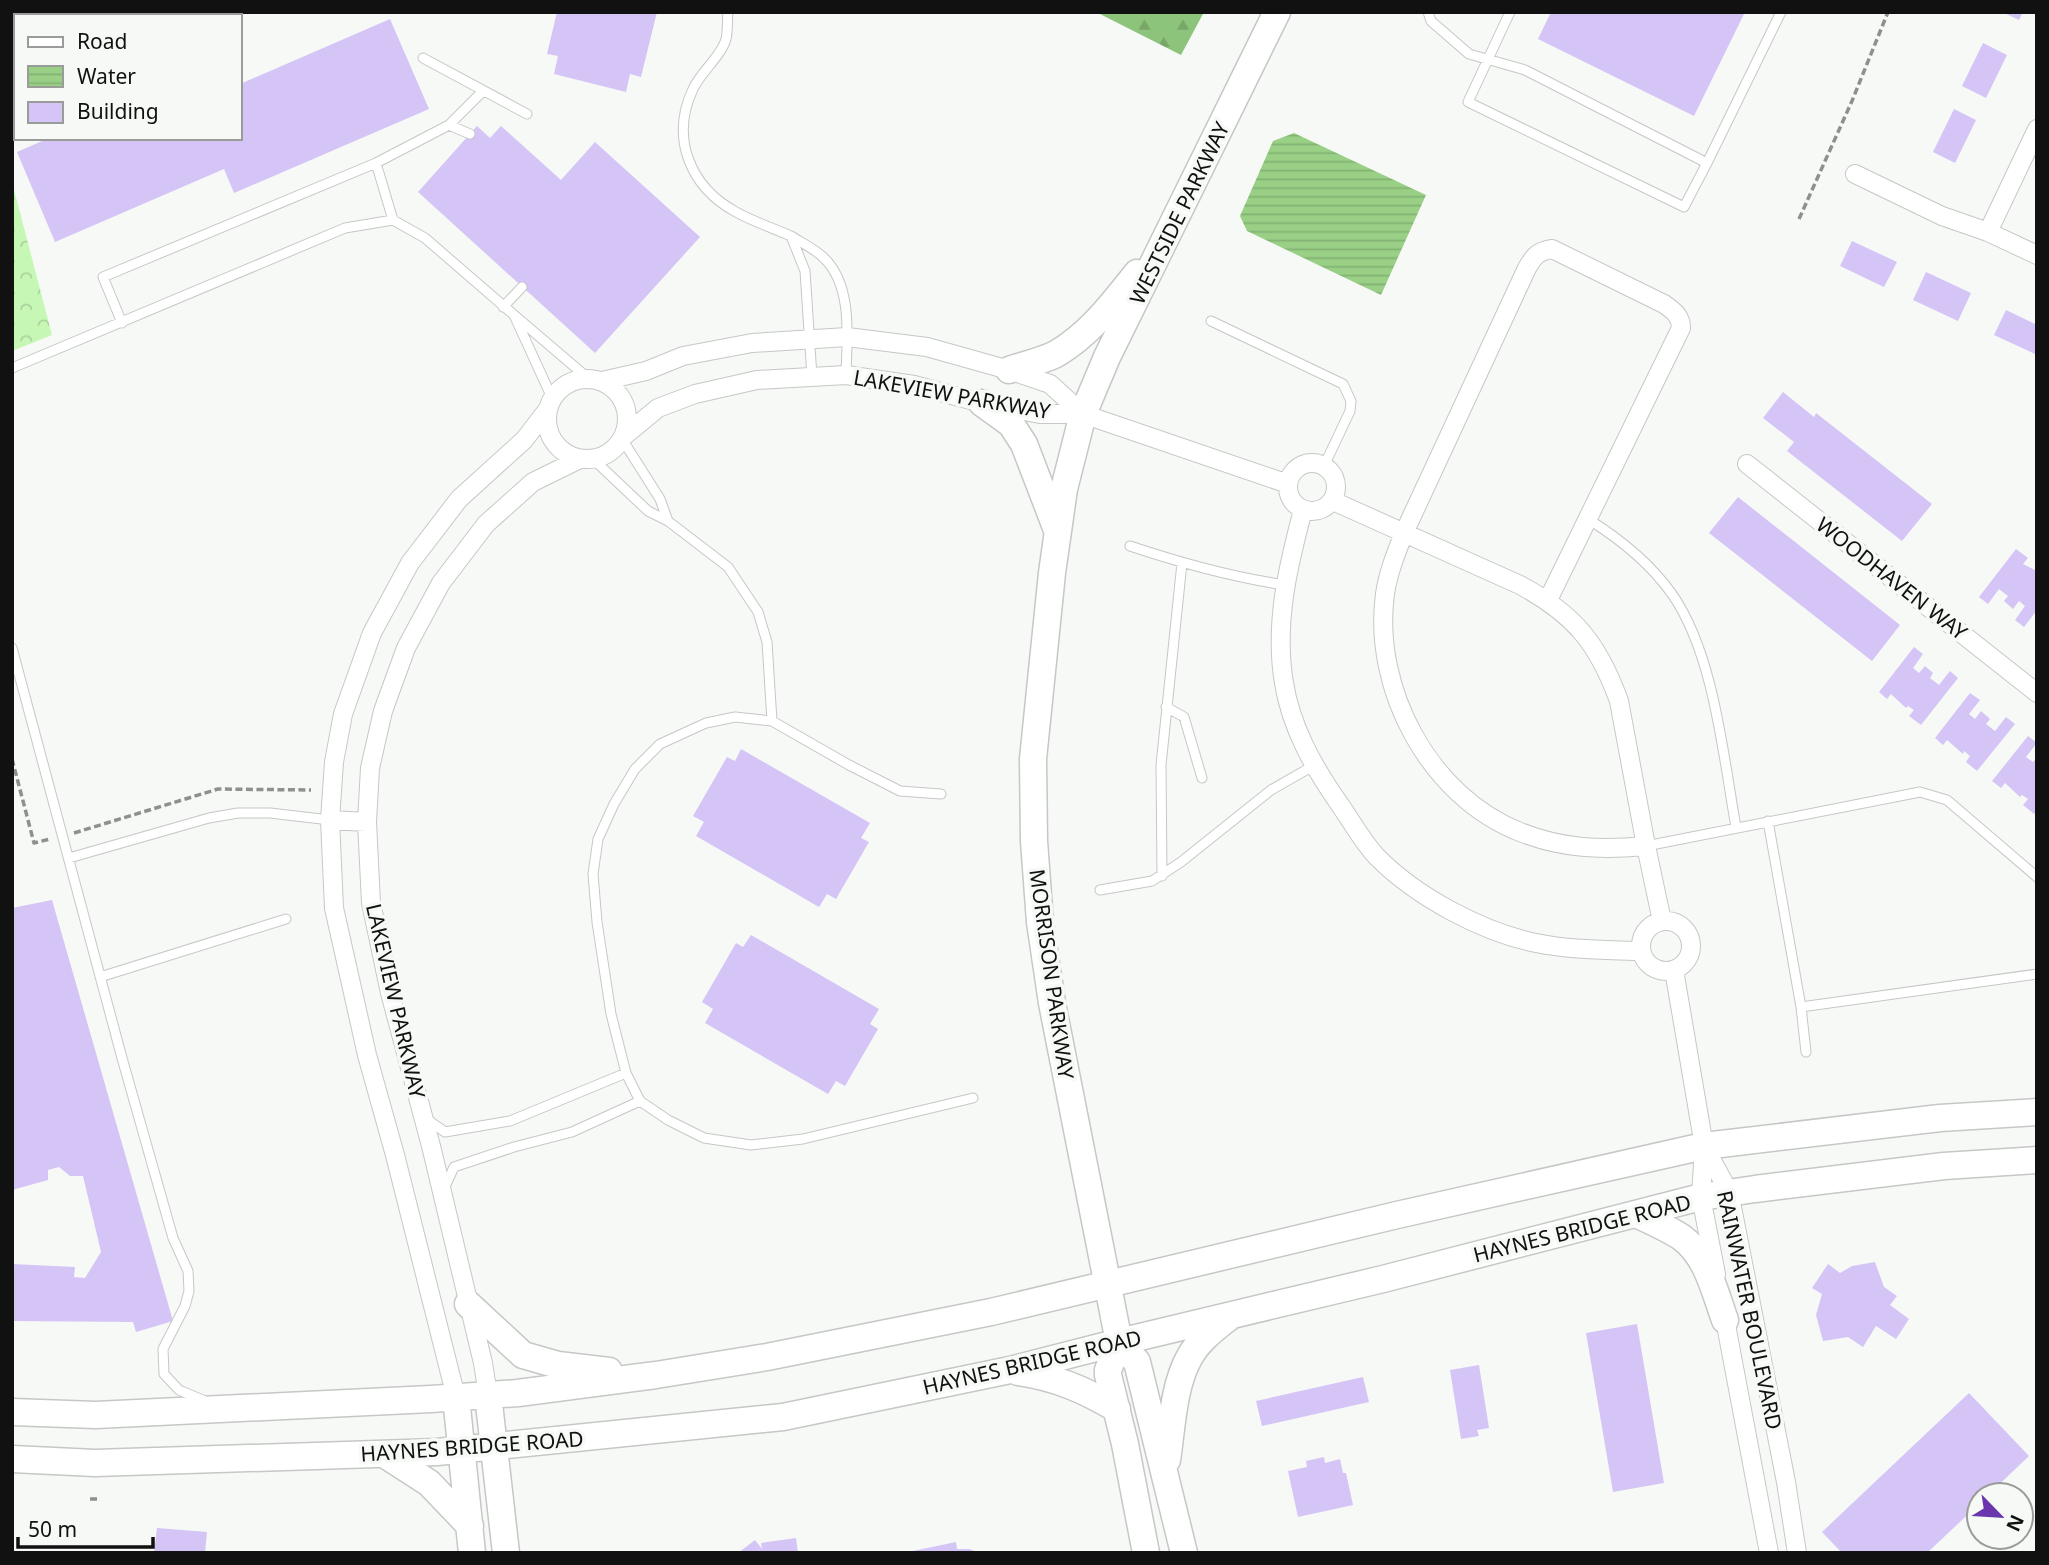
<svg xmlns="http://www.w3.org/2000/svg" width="2049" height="1565" font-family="'Noto Sans',sans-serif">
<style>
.forest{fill:url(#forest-firs)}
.park{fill:url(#park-crowns)}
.water{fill:url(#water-rules)}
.building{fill:#d5c5f7}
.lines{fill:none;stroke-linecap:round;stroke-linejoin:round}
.lane-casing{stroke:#c5c8c5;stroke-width:11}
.street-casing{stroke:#c5c8c5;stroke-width:20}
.secondary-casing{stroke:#c5c8c5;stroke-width:29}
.path{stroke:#8e908e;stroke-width:3.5;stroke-dasharray:7 3.5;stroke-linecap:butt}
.lane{stroke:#fff;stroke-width:9}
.street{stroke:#fff;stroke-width:18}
.secondary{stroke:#fff;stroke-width:26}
.labels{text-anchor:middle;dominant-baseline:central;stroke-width:7;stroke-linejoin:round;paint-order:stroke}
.street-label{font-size:21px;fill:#101110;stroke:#f6f9f6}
</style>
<defs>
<pattern id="forest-firs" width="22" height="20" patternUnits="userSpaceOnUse" patternTransform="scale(1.75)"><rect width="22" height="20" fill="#8dc47b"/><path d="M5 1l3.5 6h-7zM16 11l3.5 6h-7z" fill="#79a769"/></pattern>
<pattern id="park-crowns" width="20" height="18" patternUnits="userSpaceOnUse" patternTransform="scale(1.75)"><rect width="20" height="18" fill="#c6f7b5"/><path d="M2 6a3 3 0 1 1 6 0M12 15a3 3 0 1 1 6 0" fill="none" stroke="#a9d39b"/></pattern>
<pattern id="water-rules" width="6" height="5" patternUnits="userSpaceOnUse" patternTransform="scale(1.75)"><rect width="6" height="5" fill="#99d086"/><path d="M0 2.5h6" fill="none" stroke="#83b273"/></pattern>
</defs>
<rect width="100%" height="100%" fill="#f6f9f6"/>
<!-- forest -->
<path class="forest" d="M1096 12H1204L1181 55Z"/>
<!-- park -->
<path class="park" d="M12 182 52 335 12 351Z"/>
<!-- water -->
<path class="water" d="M12 12H81L75 16H16V49L12 51Z
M1294 133 1426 195 1381 295 1247 231 1240 216 1273 141Z"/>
<!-- building -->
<path class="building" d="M557 12H657L641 77 630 74 626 92 554 74 558 56 547 54Z
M1551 12H1745L1694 116 1538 39Z
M2002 12H2023L2019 20Z
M390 19 429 109 234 193 224 169 55 242 17 152 49 138H240V84Z
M1983 43 2007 55 1986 98 1962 86Z
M1954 109 1976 120 1955 163 1933 152Z
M477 126 490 138 501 126 561 180 595 142 700 237 595 353 418 192Z
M1852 241 1897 262 1884 287 1840 266Z
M1926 272 1971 293 1958 321 1913 300Z
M2006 310 2037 325V355L1994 335Z
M1783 392 1814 417 1816 413 1932 504 1902 541 1787 451 1794 442 1763 418Z
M1738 497 1900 625 1872 661 1709 533Z
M2016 549 2028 558 2023 564 2037 571V610L2024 627 2015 620 2025 606 2019 601 2013 609 2004 601 2008 596 1999 589 1988 604 1979 597Z
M1914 647 1923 654 1913 668 1919 673 1925 666 1933 673 1930 678 1939 685 1950 671 1958 678 1921 725 1909 716 1914 710 1908 706 1906 708 1891 694 1887 699 1879 692Z
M1970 693 1980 700 1969 714 1975 719 1981 711 1990 719 1986 724 1995 731 2006 717 2015 724 1977 771 1966 762 1970 756 1964 751 1963 754 1947 740 1943 745 1935 738Z
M2028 736 2037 743 2026 757 2033 762 2037 757V811L2034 814 2023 805 2028 799 2022 795 2020 797 2005 783 2001 788 1992 781Z
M741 749 870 823 861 838 869 842 836 899 827 894 819 907 696 836 704 822 693 816 727 757 735 761Z
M52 900 173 1321 136 1332 133 1322 12 1321V1264L75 1267 74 1277 85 1278 101 1252 83 1176H70L59 1167 48 1170V1180L12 1190V908Z
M751 935 879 1009 870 1024 878 1029 845 1086 836 1081 828 1094 705 1023 713 1009 702 1002 736 943 743 947Z
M1875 1262 1884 1287 1897 1296 1890 1305 1909 1319 1896 1339 1876 1326 1863 1347 1848 1337 1823 1341 1816 1315 1822 1294 1812 1288 1828 1264 1840 1273 1852 1266Z
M1637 1324 1664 1483 1613 1492 1586 1333Z
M1479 1365 1489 1428 1477 1430 1479 1436 1461 1439 1450 1370Z
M1363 1377 1369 1402 1262 1426 1256 1401Z
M1969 1393 2029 1456 1988 1495H1979V1504L1927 1553H1842L1822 1532Z
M1324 1457 1325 1463 1340 1459 1343 1473H1346L1353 1505 1298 1517 1288 1471 1307 1467 1306 1461Z
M157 1528 207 1532 205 1553H154Z
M796 1538 798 1553H738L755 1540 762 1549 761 1543Z
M956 1542 957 1549H969L980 1553H903Z"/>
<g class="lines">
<defs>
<path id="lane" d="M728 12C727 21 728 31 726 39 722 55 700 73 693 89 670 138 690 187 736 212 754 222 773 228 791 236
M1428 12 1431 21 1469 54 1525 70 1707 163 1684 207 1468 102 1510 12
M423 58 527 114
M449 125 483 91
M376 163 393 220
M1707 163 1781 12
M503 307 522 287
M1211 321 1343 384 1351 401 1350 411 1324 466
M122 323 103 277 376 163 449 125 470 134
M12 368 345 228 393 220 425 238 514 315
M812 377 805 271 791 236C802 243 815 249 824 258 853 286 847 338 846 375
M553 400 514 315 589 379
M622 439 660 499 668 521
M593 459 648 511 668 521 728 567 758 612 767 642 772 721 849 765 900 791 941 794
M1588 519C1620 539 1650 563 1672 594 1714 654 1723 755 1736 827
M1130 546C1181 563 1231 577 1285 585
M12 648 122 1058 173 1238 188 1271 189 1291 185 1306 163 1349 164 1374 179 1390 205 1401
M1166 707 1184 717 1202 778
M772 721 735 717 706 723 660 744 635 769 614 804 598 839 593 874 597 922 611 1014 626 1073 640 1101 668 1120 704 1138 751 1145 803 1139 973 1098
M1768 821 1801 1007 1806 1052
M1646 846 1920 792 1947 800 2037 877
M69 858 209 818 238 813H270L330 820
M1162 876 1161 765 1182 563
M1100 890 1152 881 1181 862 1271 790 1313 766
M100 977 286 919
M1801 1007 2037 974
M425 1118 445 1132 510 1121 626 1073
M444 1189 454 1167 514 1147 572 1132 640 1101"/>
<path id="street" d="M1855 174 1942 216 1988 232 2037 255
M1988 232 2037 129
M547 419a40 40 0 1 1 80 0a40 40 0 1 1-80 0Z
M602 381 646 371 683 356 752 343 847 337 927 347 1009 370 1050 384 1083 414
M624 436 658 408 695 394 757 380 846 375 914 385 982 403 1040 414H1083L1288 484
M1288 487a24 24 0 1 1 48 0a24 24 0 1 1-48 0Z
M1747 464 2037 693
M1333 501 1520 585C1574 614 1598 643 1619 701L1646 846 1662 921
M1303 510C1288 566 1274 624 1284 683 1291 727 1313 766 1338 802 1351 820 1363 843 1378 858 1417 897 1482 932 1536 943 1570 950 1606 950 1641 951
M1548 600 1681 328C1681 316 1674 311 1664 304L1552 249C1538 251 1534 256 1527 268L1404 533C1396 553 1388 573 1385 594 1372 689 1430 797 1520 832 1563 849 1601 850 1646 846
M330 820 367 822
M1641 946a25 25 0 1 1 50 0a25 25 0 1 1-50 0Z
M1674 970 1704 1146 1701 1197 1716 1274
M1704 1146 1729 1192 1786 1482 1797 1553
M1723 1309 1769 1553
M488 1395 483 1363 431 1146 390 993 371 903 367 822 370 768 383 711 406 648 441 583 486 524 533 482 580 459
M456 1397 395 1155 367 1055 334 908 330 820 334 762 343 714 372 633 410 563 459 499 524 440 548 409"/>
<path id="secondary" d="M1009 370C1024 365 1042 361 1056 354 1090 334 1113 303 1137 273
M982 403 1011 424 1024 444 1057 530
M1636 1214C1651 1221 1667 1228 1681 1237 1707 1255 1715 1293 1725 1320
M468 1304 523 1355 558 1365 609 1371
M1119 1342 1108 1370V1375L1125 1444 1146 1553
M1018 1372C1057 1378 1083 1389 1117 1409
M488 1395 506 1553
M456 1397 472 1553
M12 1412 96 1415 431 1399 518 1393 656 1375 767 1357 991 1312 1397 1215 1704 1146 1940 1118 2037 1112
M384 1454 429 1483 470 1526
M12 1459 95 1463 437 1452 783 1417 1010 1370 1119 1342 1383 1279 1701 1197 1755 1189 1944 1166 2037 1160
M1167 1460C1172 1428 1173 1387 1189 1358 1198 1341 1214 1329 1228 1318
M1184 1553 1137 1362 1119 1342 1052 1003 1040 922 1034 841 1033 759 1052 573 1064 489 1083 414 1107 357 1277 12"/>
</defs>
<!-- lane casing -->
<use href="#lane" class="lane-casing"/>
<!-- street casing -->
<use href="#street" class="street-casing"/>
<!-- secondary casing -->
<use href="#secondary" class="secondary-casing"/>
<!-- path -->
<path class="path" d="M118 16 121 12
M141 16 146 12
M183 16 186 12
M12 67 16 65
M12 113 16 111
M1799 219 1852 101 1888 12
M12 759 34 843 50 839
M74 833 218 789 311 790
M90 1499H100"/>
<!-- lane -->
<use href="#lane" class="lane"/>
<!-- street -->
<use href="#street" class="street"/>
<!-- secondary -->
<use href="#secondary" class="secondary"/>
</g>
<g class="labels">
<!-- street labels -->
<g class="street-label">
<text transform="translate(1179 213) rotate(-64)">WESTSIDE PARKWAY</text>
<text transform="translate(952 394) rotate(10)">LAKEVIEW PARKWAY</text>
<text transform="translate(1892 578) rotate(38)">WOODHAVEN WAY</text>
<text transform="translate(1052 974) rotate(82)">MORRISON PARKWAY</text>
<text transform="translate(396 1001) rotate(77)">LAKEVIEW PARKWAY</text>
<text transform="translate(1582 1228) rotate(-14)">HAYNES BRIDGE ROAD</text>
<text transform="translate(1750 1310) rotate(78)">RAINWATER BOULEVARD</text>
<text transform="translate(1032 1362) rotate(-13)">HAYNES BRIDGE ROAD</text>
<text transform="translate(472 1446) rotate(-4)">HAYNES BRIDGE ROAD</text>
</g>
</g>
<!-- border -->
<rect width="2049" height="1565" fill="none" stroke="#101110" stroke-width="28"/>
<!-- legend -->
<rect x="14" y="14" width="228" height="126" fill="#f6f9f6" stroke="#9a9c9a" stroke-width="2"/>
<rect x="28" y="37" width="35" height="10" fill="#ffffff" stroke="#9a9c9a" stroke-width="2"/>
<text x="77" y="49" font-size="21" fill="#101110">Road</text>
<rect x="28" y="66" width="35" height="21" fill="url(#water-rules)" stroke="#9a9c9a" stroke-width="2"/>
<text x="77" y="84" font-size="21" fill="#101110">Water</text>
<rect x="28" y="102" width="35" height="21" fill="#d5c5f7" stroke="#9a9c9a" stroke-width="2"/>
<text x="77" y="119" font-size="21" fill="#101110">Building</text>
<!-- north arrow -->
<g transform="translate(2000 1516) rotate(115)"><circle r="33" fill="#f6f9f6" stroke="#9a9c9a" stroke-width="2"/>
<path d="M0-5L12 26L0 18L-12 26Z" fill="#6b36ad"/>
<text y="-10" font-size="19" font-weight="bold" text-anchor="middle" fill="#101110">N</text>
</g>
<!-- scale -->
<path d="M18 1537v10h135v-10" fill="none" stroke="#101110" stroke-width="3.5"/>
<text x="28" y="1537" font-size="21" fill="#101110" stroke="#f6f9f6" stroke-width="5" paint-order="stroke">50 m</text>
</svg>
